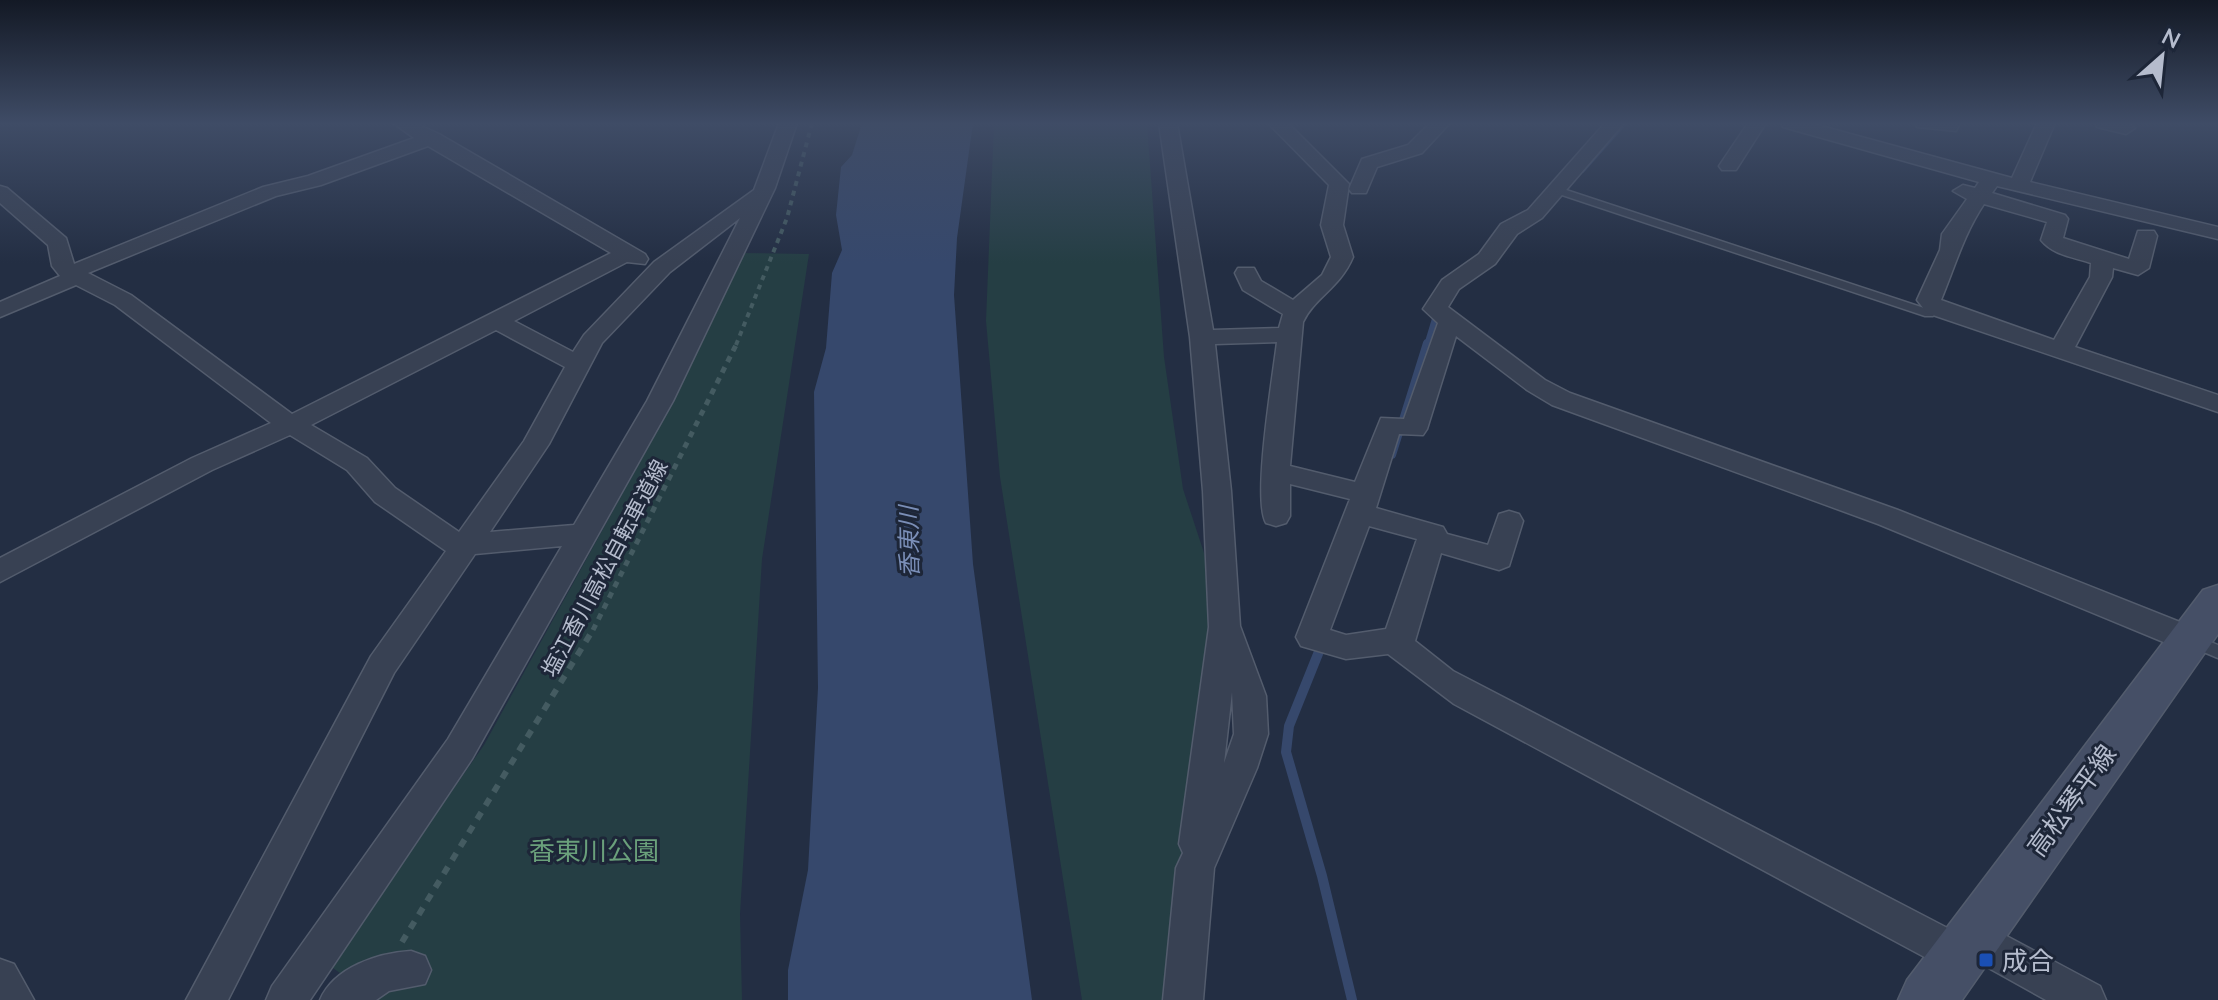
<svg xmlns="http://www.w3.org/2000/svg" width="2218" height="1000" font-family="Lato,'Noto Sans JP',sans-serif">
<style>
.green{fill:#253e44}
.water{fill:#36486c}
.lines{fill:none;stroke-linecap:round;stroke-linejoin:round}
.stream-far2{stroke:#36486c;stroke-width:6}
.stream-far1{stroke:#36486c;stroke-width:8}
.stream{stroke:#36486c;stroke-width:10}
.service-casing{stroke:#535c6d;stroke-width:3}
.minor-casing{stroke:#535c6d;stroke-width:3}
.secondary-casing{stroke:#535c6d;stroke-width:3}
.path-far2{stroke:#445b61;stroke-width:4;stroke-dasharray:5 5;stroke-linecap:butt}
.path-far1{stroke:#445b61;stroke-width:5;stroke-dasharray:6 6;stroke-linecap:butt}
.path{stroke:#445b61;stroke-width:6;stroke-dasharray:8 8;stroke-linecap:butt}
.service{fill:#384153;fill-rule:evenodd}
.minor{fill:#384153;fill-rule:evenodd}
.secondary{fill:#454f66;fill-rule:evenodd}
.transit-dot{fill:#1a4fb4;stroke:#1d2638;stroke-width:3}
.labels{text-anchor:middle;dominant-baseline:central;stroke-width:6;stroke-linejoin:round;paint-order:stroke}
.street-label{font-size:22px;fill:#b5bccd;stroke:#1d2638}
.water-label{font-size:24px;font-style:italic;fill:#7a8eb7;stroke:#1d2638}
.near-street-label{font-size:26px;fill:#b5bccd;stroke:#1d2638}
.near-park-label{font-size:26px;fill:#6aa07b;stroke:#1d2638}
.near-poi-label{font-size:26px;fill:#b5bccd;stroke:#1d2638;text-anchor:start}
</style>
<rect width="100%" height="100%" fill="#232e43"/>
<!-- green -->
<path class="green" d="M994 123H1147L1164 357 1183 489 1207 562 1210 638 1162 1000H1082L1000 477 986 321Z
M740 253 809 254 762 559 740 914 742 1000H352L360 987 330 966 484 745 673 402Z"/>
<!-- water -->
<path class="water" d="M862 123H973L957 238 954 295 973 564 1032 1000H788V970L808 870 818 688 814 392 826 348 832 273 842 250 836 215 841 167 852 155Z"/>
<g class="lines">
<!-- stream-far2 -->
<path class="stream-far2" d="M1582 170 1624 123
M1427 345 1437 312"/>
<!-- stream-far1 -->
<path class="stream-far1" d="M1392 455 1427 343"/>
<!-- stream -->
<path class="stream" d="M1322 644 1289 726 1286 752 1322 876 1352 1000"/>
<defs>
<path id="service" d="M1554 186 1927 309 1935 305 1941 308 1933 316H1925L1550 191 1549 189Z
M2193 635 2218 645V658L2187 645 2185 641 2187 637Z"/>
<path id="minor" d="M393 123H415L439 134 645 254 648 259 645 264 627 262 514 321 573 352 584 335 654 262 754 190 779 123H797L775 188 673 401 472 759 310 1000H266L272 986 448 739 562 546 475 554 394 673 228 1000H186L371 656 446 551 375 502 347 470 290 435 212 470 0 582V558L192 458 271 423 115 305 76 285 0 317V302L60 276 52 266 48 245 0 203V186L7 188 66 238 74 264 263 187 308 176 414 138ZM428 146 611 253 292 414 131 295 88 273 276 196 321 185ZM740 218 647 401 574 525 490 532 549 444 602 343 670 272ZM496 330 565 367 524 441 459 532 395 488 367 458 311 425Z
M1159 123H1177L1213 330 1279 328 1283 314 1243 290 1235 273 1238 268H1254L1261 281 1293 300 1322 275 1331 257 1321 225 1329 185 1268 123H1288L1349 184 1343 225 1353 257C1340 288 1315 297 1303 322L1290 466 1355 482 1381 418 1404 419 1438 323 1423 309 1442 280 1479 254 1501 224 1528 210 1605 123H1624L1542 218 1517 234 1495 264 1459 289 1448 307 1545 380 1570 393 1898 510 2200 630 2205 639 2200 648 2189 651 2178 648 1878 524 1552 405 1527 390 1456 336 1427 429 1423 435 1399 434 1376 508 1443 527 1447 534 1488 545 1499 514 1509 511 1519 514 1523 521 1509 566 1499 570 1441 553 1415 641 1453 671 1955 932 1958 925 1972 920 1986 925 2100 986 2106 1000H2046L1976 961 1973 968 1959 974 1945 968 1454 704 1388 654 1346 659 1301 646 1296 637 1350 499 1290 484V516L1286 523 1276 526 1266 523C1252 499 1273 376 1277 342L1215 344 1231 491 1240 626 1266 696 1268 734 1257 768 1214 868 1203 1000H1163L1176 868 1183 853 1179 844 1209 627 1203 491 1190 337ZM1369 526 1417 539 1386 629 1346 635 1330 630ZM1232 692 1234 734 1224 763Z
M1430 123H1450L1422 153 1377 167 1366 193H1352L1349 189 1362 159 1408 145Z
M1748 123H1766L1736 170H1722L1719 166Z
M1781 123H1810L2012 178 2037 123H2055L2030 182 2218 227V239L1997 186 1992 193 2065 215 2068 219 2063 238 2129 259 2138 231H2154L2157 236 2149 268 2138 275 2113 268 2112 277 2075 347 2218 395V412L1927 313 1917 300 1940 250 1942 234 1967 199 1953 191 1963 185 1975 188 1979 182 1783 127ZM1984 204 2047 222 2041 240C2053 255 2073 257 2091 263L2090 277 2054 340 1941 300C1955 266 1964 234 1984 204Z
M1915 123H1960L1956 131 1917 127Z
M2095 123H2128L2135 128 2126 134 2097 127Z
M411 951 425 956 431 970 425 984 389 991 376 1000H320C334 967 378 953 411 951Z
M0 959 14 964 34 1000H0Z"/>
<path id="secondary" d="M2218 585V634L1962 1000H1898L1907 980 2203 590Z"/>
</defs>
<!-- service casing -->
<use href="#service" class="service-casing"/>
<!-- minor casing -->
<use href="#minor" class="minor-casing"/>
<!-- secondary casing -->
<use href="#secondary" class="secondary-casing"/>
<!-- path-far2 -->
<path class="path-far2" d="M736 345 787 218 812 123"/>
<!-- path-far1 -->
<path class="path-far1" d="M593 630 737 343"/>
<!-- path -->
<path class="path" d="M402 942 594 628"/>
<!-- service -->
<use href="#service" class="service"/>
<!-- minor -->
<use href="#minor" class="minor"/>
<!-- secondary -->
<use href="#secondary" class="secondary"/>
</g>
<!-- sky -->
<linearGradient id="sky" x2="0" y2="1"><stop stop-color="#131925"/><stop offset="0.47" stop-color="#3f4c66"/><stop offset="1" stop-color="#3f4c66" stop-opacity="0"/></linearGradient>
<rect width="2218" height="263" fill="url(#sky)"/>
<!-- markers -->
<rect class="transit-dot" x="1978" y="952" width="16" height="16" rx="4"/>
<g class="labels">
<!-- street labels -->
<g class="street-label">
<text transform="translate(604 568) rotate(-62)">塩江香川高松自転車道線</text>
</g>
<!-- water labels -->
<g class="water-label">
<text transform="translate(908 542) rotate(-91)">香東川</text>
</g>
<!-- near-street labels -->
<g class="near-street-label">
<text transform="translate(2071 800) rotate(-54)">高松琴平線</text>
</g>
<!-- near-park labels -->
<g class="near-park-label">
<text x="594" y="850">香東川公園</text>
</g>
<!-- near-poi labels -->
<g class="near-poi-label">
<text x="2002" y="960">成合</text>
</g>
</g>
<!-- north arrow -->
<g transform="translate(2162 56) rotate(27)" stroke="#1d2638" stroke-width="6" paint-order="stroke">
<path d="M0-6L14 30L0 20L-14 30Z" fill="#b5bccd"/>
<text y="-12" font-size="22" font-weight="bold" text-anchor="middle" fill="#b5bccd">N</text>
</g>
</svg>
